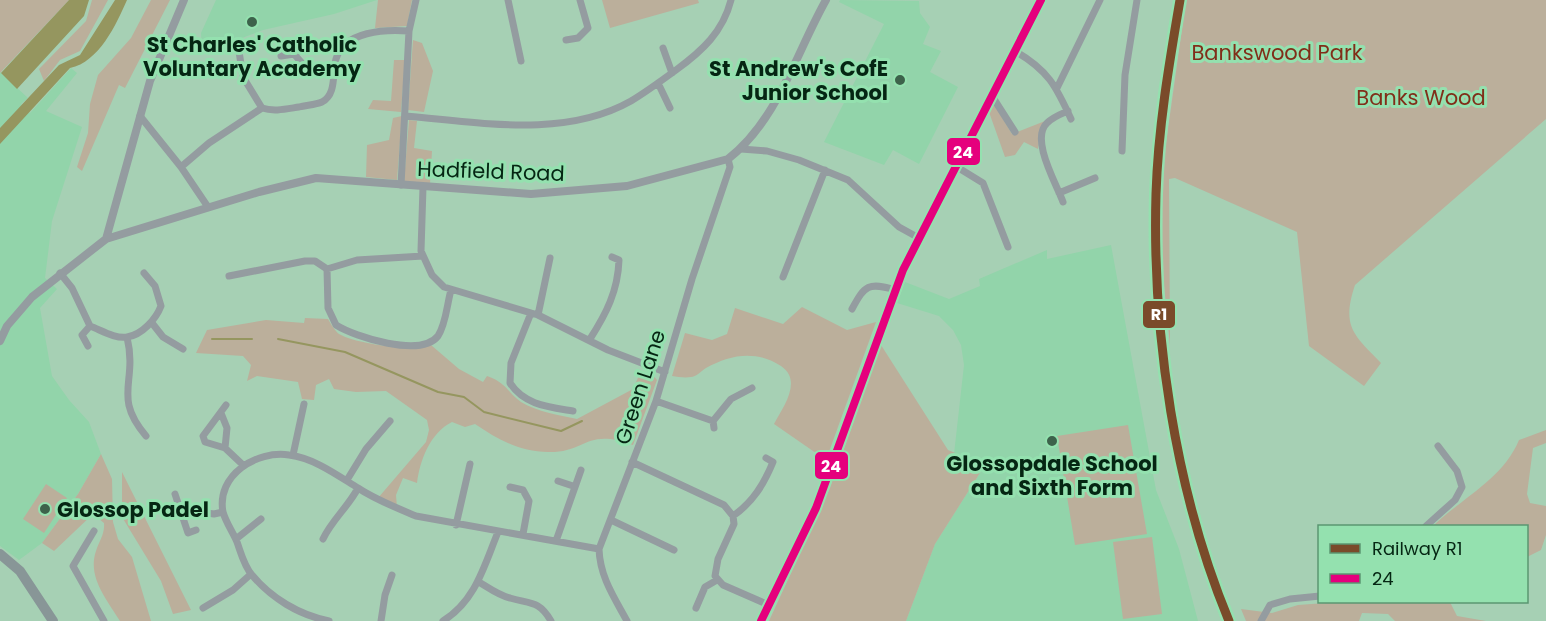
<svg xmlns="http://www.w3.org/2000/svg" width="1546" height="621" font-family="Poppins,sans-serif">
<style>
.built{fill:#92d4aa}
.green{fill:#bbaf9b}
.water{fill:#95965f}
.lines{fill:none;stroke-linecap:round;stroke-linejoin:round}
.stream{stroke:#95965f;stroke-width:2}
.minor{stroke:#949ca0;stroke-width:7}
.tertiary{stroke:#949ca0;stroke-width:8}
.primary{stroke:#889697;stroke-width:10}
.bus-1-casing{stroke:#94e1af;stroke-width:12}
.bus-1{stroke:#e5007d;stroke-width:8}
.rail-1-casing{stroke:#94e1af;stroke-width:14}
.rail-1{stroke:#7a4b2a;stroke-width:9}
.poi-dot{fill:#3d624b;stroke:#94e1af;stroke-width:2}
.labels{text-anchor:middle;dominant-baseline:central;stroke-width:6;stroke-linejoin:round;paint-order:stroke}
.poi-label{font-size:21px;font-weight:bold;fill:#052613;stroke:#94e1af}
.park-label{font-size:21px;fill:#802e19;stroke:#94e1af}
.street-label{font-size:21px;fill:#052613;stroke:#94e1af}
.line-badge{stroke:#94e1af;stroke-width:2}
.badge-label{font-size:16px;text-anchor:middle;font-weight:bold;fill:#fff}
</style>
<rect width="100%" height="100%" fill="#a6d0b4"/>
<!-- built -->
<path class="built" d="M216 0H377L334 14 263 30 202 53 201 33Z
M840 0 919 1 920 13 930 27 923 44 941 51 930 72 958 87 919 164 893 150 884 165 824 142 884 24 839 2Z
M71 68 77 73 46 111 82 127 52 221 45 278 57 289 40 308 52 376 69 400 89 422 101 454 78 494 42 543 19 560 0 546V72L28 98 21 104 30 113Z
M1111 245 1156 490 1179 549 1198 621H906L935 544 985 465 954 454 964 365 961 345 953 330 939 316 897 303 905 282 949 299 980 286 979 279 1047 250V259Z"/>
<!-- green -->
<path class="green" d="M0 0H69L0 73Z
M92 0H108L80 51 60 60 44 81 39 69 86 21Z
M151 0H170L125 88 119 85 82 171 77 167 88 133 90 104 98 75 131 38Z
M378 0H412L407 26 375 28Z
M602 0H698L699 3 610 28Z
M1186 0H1546V119L1355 285C1341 327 1354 335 1381 363L1364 386 1309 346 1297 232 1175 178 1169 179 1170 345 1159 235 1161 179Z
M413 40 422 43 433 71 424 112 408 110Z
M394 60H405L401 112 368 109 373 100 391 101Z
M994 104 1012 134 1045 121 1040 131 1038 149 1024 142 1015 155 1005 157 989 112Z
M402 116 397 180 366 177 367 145 389 140 393 118Z
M409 120 417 121 414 148 432 151 430 184 404 181Z
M802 307 847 330 876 322 826 460 774 424C783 407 803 381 781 366 756 350 731 354 706 368 701 371 696 377 691 377 685 378 678 377 672 376L685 333 712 340 727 334 735 308 783 324Z
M305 318 328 319C331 324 335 331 339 334 356 344 414 352 431 345L459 369 483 382 487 376C507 383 507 392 521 402 538 412 558 415 577 419L633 389 641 371 652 374 657 380 633 445C586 427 586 453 548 452 520 452 497 439 475 424L465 427 452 422C430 433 420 460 417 483L403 478 396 495 397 508 378 498 426 442 429 430 427 420 386 391 356 392 334 389 329 379 316 385 314 400 302 399 298 382 257 376 247 381 251 365 243 356 196 353 207 330 266 320 304 323Z
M881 345 948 450 985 465 935 544 906 621H769L830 488Z
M1128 425 1147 534 1075 545 1057 436Z
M1546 430V443L1533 448 1527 494 1530 503 1546 506V535L1541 550 1527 557 1526 526H1433C1462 498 1503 479 1519 440Z
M101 454 112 479 113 522 118 539 132 557 151 621H120C107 600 87 577 96 551 99 541 105 534 104 523L93 514 54 551 42 543 78 494Z
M122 472 191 610 173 614 161 581 122 517Z
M46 484 67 498 44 533 23 519Z
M1152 537 1162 614 1123 619 1113 542Z
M1339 602H1450L1457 616 1486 621H1395L1388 614 1362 613 1359 621H1246L1241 609 1272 613 1298 605Z"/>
<!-- water -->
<path class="water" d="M69 0H89L84 16 17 89 1 73Z
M115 0H127C116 25 99 62 70 68L0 144V128L59 65 80 55Z"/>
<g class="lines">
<!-- stream -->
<path class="stream" d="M212 339H252
M278 339 345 352 438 392 464 397 484 412 561 431 582 421"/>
<!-- minor -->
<path class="minor" d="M508 0 521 61
M566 40 578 38 588 28 580 0
M238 45 243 77 262 108
M663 48 672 73
M1015 51C1048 70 1056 86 1071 119
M294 54 308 70 335 67
M281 56 294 54 305 47
M658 83 670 108
M1057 88 1100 0
M992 96 1015 132
M140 116 181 167 208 207
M405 116C478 122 564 139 631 101 646 92 661 81 676 70 702 51 723 32 731 0
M741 149 767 151 799 160 848 180 899 227 919 238
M1122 151 1125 75 1137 0
M181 167 209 143 262 108C274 112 286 109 299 107 306 105 315 105 322 102 337 94 332 73 336 59 344 31 386 29 409 31
M957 167 983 183 1008 247
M401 185 409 31 416 0
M423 187 421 251 432 275 444 287 538 315 608 350 665 372
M1059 193 1095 178
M1063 202C1056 183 1030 139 1047 123 1053 117 1061 114 1068 111
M423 256 357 260 327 269 328 308 336 325C355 337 421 358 438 336 446 324 447 304 451 290
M60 273 72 288 90 326C101 330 115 339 127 337 142 335 156 319 161 306L155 286 144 273
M229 276 305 261H315L327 269
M783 277 825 170
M852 309C865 285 868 282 896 290
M531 313 511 363 510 383C524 405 549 407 573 411
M538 315 550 258
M152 323 163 337 183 349
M127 337C138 383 112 396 146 436
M590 339C606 314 618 291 619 260L612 257
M88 346 82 335 90 326
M656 401 713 421
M226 405 203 436 205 442 225 448 243 465
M221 413 227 428 225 448
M714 428 713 421 731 399 752 388
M293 455 304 404
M632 462 724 505 733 516 734 524 718 559 715 576 723 585 769 605
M347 480 366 449 390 421
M558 481 573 486
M510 487 523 490 529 501 523 534
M175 494 188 533 196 530
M179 509 214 514 223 512
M733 516C753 502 764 484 773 462L766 458
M611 520 674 550
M456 525 470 464
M1426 526 1455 500 1462 487 1457 471 1438 446
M94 531 73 566 104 621
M236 539 261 519
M323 539C332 520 348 507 358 488
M556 541 581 470
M479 582C489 588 498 595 510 598 530 604 539 600 551 621
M203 608 233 590 251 574
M696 608 705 587 717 580
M329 621C299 615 271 598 252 575 244 566 241 553 237 542 233 532 226 523 223 512 216 475 257 450 289 455 314 458 337 475 358 488 376 500 397 508 416 516L599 549
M381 621 385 595 392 575
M443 621C476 600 484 566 498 532
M627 621C614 597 600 577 599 549L656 401 692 279 730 167 728 159
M761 621 816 508 903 270 1041 0
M1261 621 1270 605 1290 599 1320 596"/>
<!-- tertiary -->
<path class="tertiary" d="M106 239 259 192 316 178 531 194 627 186 728 159C778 120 796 53 826 0
M0 341 7 326 32 297 106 239 150 81 184 0"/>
<!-- primary -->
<path class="primary" d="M0 554 20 571 53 621"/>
<defs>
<path id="bus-1" d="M761 621 816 508 903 270 1041 0"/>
</defs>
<!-- bus-1 casing -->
<use href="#bus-1" class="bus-1-casing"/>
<!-- bus-1 -->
<use href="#bus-1" class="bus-1"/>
<defs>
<path id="rail-1" d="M1180 0C1169 64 1158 129 1156 194 1152 334 1175 491 1229 621"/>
</defs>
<!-- rail-1 casing -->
<use href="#rail-1" class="rail-1-casing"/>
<!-- rail-1 -->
<use href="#rail-1" class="rail-1"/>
</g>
<!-- markers -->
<g class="poi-dot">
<circle cx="252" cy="22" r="6"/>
<circle cx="900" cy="80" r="6"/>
<circle cx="1052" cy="441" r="6"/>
<circle cx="45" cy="509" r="6"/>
</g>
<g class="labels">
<!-- poi labels -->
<g class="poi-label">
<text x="252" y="44">St Charles' Catholic<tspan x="252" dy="24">Voluntary Academy</tspan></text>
<text x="888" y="68" text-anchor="end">St Andrew's CofE<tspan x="888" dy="24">Junior School</tspan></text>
<text x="1052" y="463">Glossopdale School<tspan x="1052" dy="24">and Sixth Form</tspan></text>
<text x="57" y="509" text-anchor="start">Glossop Padel</text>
</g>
<!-- park labels -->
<g class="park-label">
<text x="1277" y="52">Bankswood Park</text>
<text x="1421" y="97">Banks Wood</text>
</g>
<!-- street labels -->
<g class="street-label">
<text transform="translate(491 171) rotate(2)">Hadfield Road</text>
<text transform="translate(640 387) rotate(-72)">Green Lane</text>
</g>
</g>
<g class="line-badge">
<rect x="946" y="137" width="35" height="29" rx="6" fill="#e5007d"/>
<rect x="1142" y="300" width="34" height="29" rx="6" fill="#7a4b2a"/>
<rect x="814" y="451" width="35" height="29" rx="6" fill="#e5007d"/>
</g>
<g class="badge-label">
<text x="963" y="158">24</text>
<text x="1159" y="320">R1</text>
<text x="831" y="472">24</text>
</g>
<!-- legend -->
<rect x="1318" y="525" width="210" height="78" fill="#94e1af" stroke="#5b9671" stroke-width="1.5"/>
<rect x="1330" y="544" width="30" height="9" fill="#7a4b2a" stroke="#5b9671" stroke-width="1.5"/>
<text x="1372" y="555" font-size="18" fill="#052613">Railway R1</text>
<rect x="1330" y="574" width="30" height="9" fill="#e5007d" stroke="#5b9671" stroke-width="1.5"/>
<text x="1372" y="585" font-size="18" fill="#052613">24</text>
</svg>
